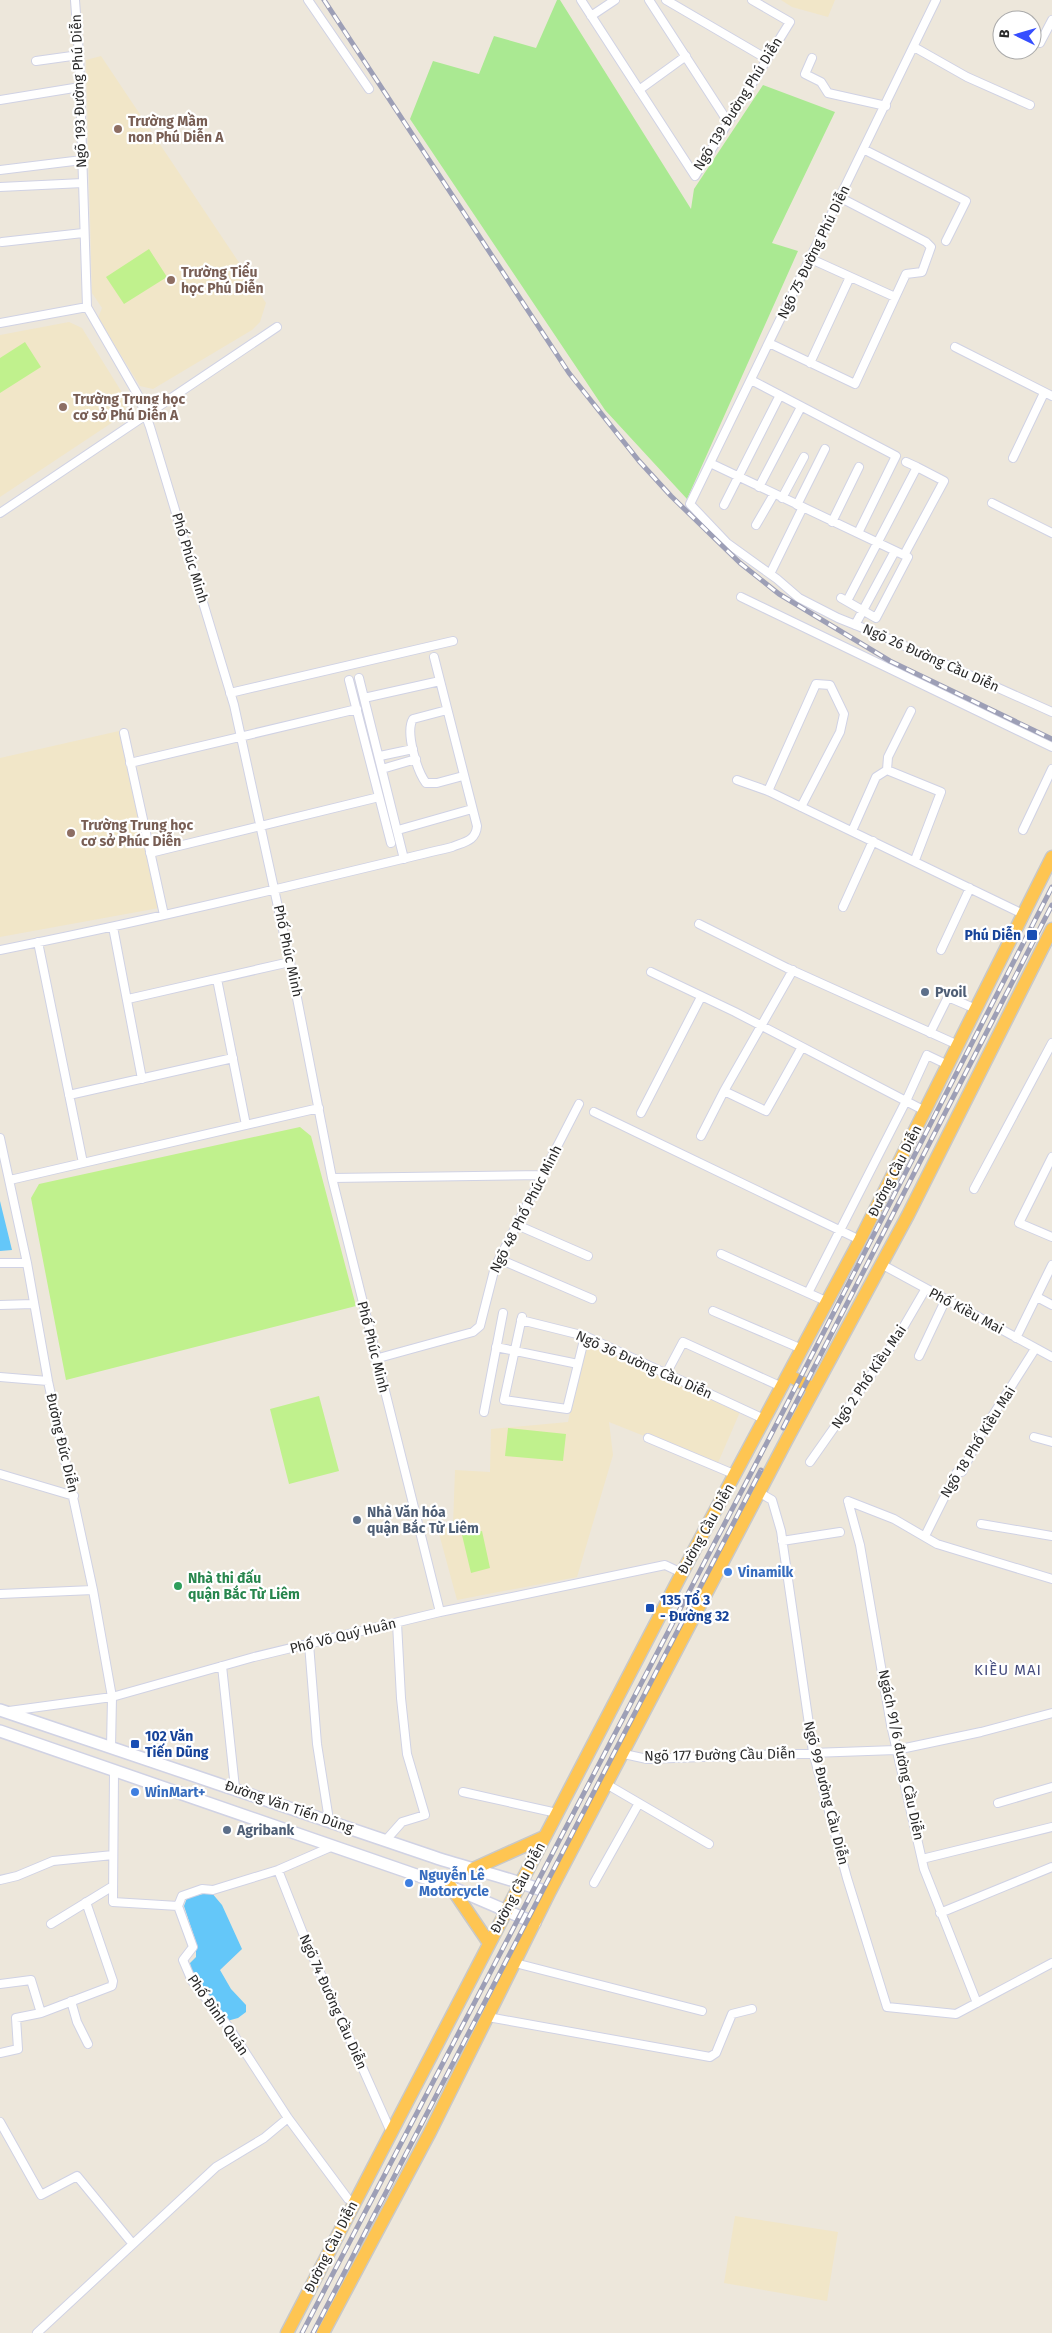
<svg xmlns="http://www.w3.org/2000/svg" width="1052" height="2333" font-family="'Fira Sans',sans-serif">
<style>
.education{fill:#f1e6c8}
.green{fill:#aae992}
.pitch{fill:#c0f18d}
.water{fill:#64c7f9}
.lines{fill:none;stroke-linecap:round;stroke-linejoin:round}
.minor-casing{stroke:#d0d2e4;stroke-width:10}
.secondary-casing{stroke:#d0d2e4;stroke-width:14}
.trunk-casing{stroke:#c8c8c8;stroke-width:15}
.minor{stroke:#fff;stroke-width:8}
.secondary{stroke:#fff;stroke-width:11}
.trunk{stroke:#fec552;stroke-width:12}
.rail-casing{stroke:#9d9fb6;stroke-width:5}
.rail{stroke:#fff;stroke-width:3;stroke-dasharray:9;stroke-linecap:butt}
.education-dot{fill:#8d6e63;stroke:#fff;stroke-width:2}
.transit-dot{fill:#1a4fb4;stroke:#fff;stroke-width:2}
.service-dot{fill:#5c6f8a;stroke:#fff;stroke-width:2}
.shop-dot{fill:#3f7fe0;stroke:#fff;stroke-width:2}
.leisure-dot{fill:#2e9e5b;stroke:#fff;stroke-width:2}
.labels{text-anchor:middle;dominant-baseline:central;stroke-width:4.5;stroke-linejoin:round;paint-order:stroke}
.street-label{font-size:14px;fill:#2a2a2a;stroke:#fff}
.education-label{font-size:14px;font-weight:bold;fill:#785e54;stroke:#fff;text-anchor:start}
.transit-label{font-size:14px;font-weight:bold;fill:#164399;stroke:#fff;text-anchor:start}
.service-label{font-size:14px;font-weight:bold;fill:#4e5e75;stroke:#fff;text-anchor:start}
.shop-label{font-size:14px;font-weight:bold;fill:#366cbe;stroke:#fff;text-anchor:start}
.leisure-label{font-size:14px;font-weight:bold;fill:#27864d;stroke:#fff;text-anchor:start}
.neighbourhood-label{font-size:15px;letter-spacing:1px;fill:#464d7f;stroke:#fff}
</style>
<rect width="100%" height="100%" fill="#ede7db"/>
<!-- education -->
<path class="education" d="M781 0H835L828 17 792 7Z
M101 56 266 303 260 322 252 330 153 389 140 386 98 318 102 308 92 293 86 60Z
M69 322 82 328 126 399 125 414 0 497V335Z
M119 731 159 908 0 937V758Z
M584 1345 601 1349 740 1412 717 1465 609 1422 613 1455 577 1577 457 1600 438 1530 453 1526 455 1470 490 1472 491 1429 568 1422Z
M735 2216 838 2232 827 2301 724 2283Z"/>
<!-- green -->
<path class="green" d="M557 0H560L691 209 694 189 763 85 835 112 772 243 798 251 687 499 605 410 410 119 433 61 479 74 494 36 536 48Z"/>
<!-- pitch -->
<path class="pitch" d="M149 249 167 277 124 304 106 277Z
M25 342 41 367 0 393V358Z
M300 1127 311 1136 356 1306 66 1380 31 1198 39 1184Z
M319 1396 339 1471 289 1484 270 1409Z
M508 1428 566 1434 563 1461 505 1456Z
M482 1531 490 1568 471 1573 462 1535Z"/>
<!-- water -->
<path class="water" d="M0 1201 12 1250 0 1251Z
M211 1892 222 1905 242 1949 220 1970 231 1989 246 2005V2012L238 2018 227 2021 191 1969 190 1963 196 1957V1942L184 1906 187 1898Z"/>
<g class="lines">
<defs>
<path id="minor" d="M308 0 369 89
M581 0 695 176 790 22 752 0
M649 0 728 122
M666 0 767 59
M936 0 690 504 727 543 777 579 799 598 838 618 878 634 1052 712
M591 16 615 0
M1032 40 1040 43 1052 20
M914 47 967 77 1030 105
M812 58 805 74 821 82 828 93 886 106
M36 61 79 55
M639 90 686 56
M0 100 80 87
M865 150 966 201 946 241
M0 170 82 160
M0 187 83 183
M2 242 83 233
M811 259 895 297
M87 307 139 397 150 427 234 705 290 962 332 1178 440 1612
M0 323 87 307 79 55 75 0
M769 343 855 384 906 274 922 272 931 247 926 242 841 198
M955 347 1052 396
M810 363 850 277
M751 380 896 456 858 533
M1013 458 1044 393
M710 463 908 557 876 618 841 598
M759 487 801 407
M782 498 804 457
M992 503 1052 533
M724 505 780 395
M797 505 825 449
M0 513 277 327
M832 522 859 467
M756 525 774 494
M904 555 944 481 917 467
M770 574 803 507
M741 597 1052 747
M847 601 917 467 906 462
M855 625 895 551
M359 678 404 859
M349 680 391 843
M230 693 453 641
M364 698 440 681
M447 710 413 719C405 732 417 771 426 783H437L463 776
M124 733 164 915
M380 756 413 749
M130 763 357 709
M382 769 416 759
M887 770 941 792 915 860
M887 770 888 757 911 711
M737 780 768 791 1023 914
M768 791 816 684 830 685 844 714 840 732 801 807
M398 830 472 809
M1023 830 1052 769
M852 831 876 777 887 770
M150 853 379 797
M843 907 873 841
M699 924 787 968 958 1045
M113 927 142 1079
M38 942 83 1163
M0 950C152 920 302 883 452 847 464 842 476 841 477 826L434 657
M941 950 970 888
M651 972 735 1012 925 1111
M217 979 246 1125
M128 999 290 962
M930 1033 948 997 976 1009
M724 1091 766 1111 802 1047
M69 1095 233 1058
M594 1112 860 1240
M641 1113 701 997
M701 1136 724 1091 793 970
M0 1138 27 1263 48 1381 93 1590 112 1697 111 1748
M1052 1157 1019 1223 1052 1237
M332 1178 543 1175
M10 1180 319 1108
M974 1189 1052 1043
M517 1225 588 1256
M721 1254 828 1302
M499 1259 592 1299
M0 1263H27
M881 1264 1052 1357
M808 1293 906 1101 927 1055 948 1065
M1037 1297 1052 1305
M0 1305 33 1304
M713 1311 802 1349
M522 1317 504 1400 567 1409 585 1336
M521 1320 585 1336 764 1419
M1016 1338 1052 1265
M496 1347 578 1364
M919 1356 945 1301
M375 1359 473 1332 480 1326 495 1267 579 1104
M666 1374 683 1342 782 1387
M0 1377 48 1381
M484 1412 503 1313
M1034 1437 1052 1442
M648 1438 736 1475
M810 1462 897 1338 925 1290
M0 1474 74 1496
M760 1493 772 1500 781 1531 813 1752 847 1878 887 2007 956 2014 1052 1963
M848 1501 860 1545 891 1725 924 1869 977 2003
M848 1501 894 1519 937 1544 1052 1579
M981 1524 1052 1536
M925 1536 957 1472H962L981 1434 1035 1349
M782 1541 840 1532
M0 1594 93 1590
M309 1644 317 1744 329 1820
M222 1666 235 1788
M9 1711 112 1697 254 1657 440 1612 665 1565 682 1573
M624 1754 647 1759 896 1750 981 1732 1052 1713
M114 1771 113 1902 178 1906 193 1947 183 1960 192 1981 228 2026 288 2118 348 2199 354 2203
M608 1785 709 1844
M463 1792 557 1813
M998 1803 1052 1787
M386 1840 402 1822 425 1815 407 1754 401 1698 397 1623
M922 1859 1052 1827
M278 1870 306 1941 391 2132
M0 1880 17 1876 53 1861 113 1855
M594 1883 639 1803
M178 1906 182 1896 202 1889 213 1890 278 1870 333 1846
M940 1913 1052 1867
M51 1924 113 1886
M515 1963 702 2011
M0 1984 31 1980 41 2013 16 2018 18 2049 0 2053
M71 2001 77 2022 88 2044
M41 2013 112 1986 113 1981 86 1902
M488 2017 710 2057 716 2053 732 2014 752 2009
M0 2122 41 2195 77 2176 132 2243
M37 2333 216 2167 264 2138 288 2118"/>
<path id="secondary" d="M0 1710C144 1760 290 1807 434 1857 472 1870 512 1878 549 1893
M0 1731 451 1887 535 1923"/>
<path id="trunk" d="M788 1375 814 1389
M473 1869 544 1837
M451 1887 489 1943
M287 2333 682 1573 860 1240 1052 857
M323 2333 430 2132 549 1893 786 1441 908 1215 1052 929"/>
</defs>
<!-- minor casing -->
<use href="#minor" class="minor-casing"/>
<!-- secondary casing -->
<use href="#secondary" class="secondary-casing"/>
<!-- trunk casing -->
<use href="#trunk" class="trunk-casing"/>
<!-- minor -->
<use href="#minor" class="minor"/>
<!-- secondary -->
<use href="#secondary" class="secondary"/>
<!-- trunk -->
<use href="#trunk" class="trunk"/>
<defs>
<path id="rail" d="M324 0 569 373 639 461 671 496 740 563 779 594 890 661 1052 739
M783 1428 1052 905
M302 2333 773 1431 1052 887
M313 2333 761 1470"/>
</defs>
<!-- rail casing -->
<use href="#rail" class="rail-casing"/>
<!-- rail -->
<use href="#rail" class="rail"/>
</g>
<!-- markers -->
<g class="education-dot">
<circle cx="118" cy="129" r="5"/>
<circle cx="171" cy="280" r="5"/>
<circle cx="63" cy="407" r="5"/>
<circle cx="71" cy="833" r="5"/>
</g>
<g class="transit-dot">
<rect x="1026" y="929" width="12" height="12" rx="2.5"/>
<rect x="645" y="1603" width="10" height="10" rx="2.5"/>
<rect x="130" y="1739" width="10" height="10" rx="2.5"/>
</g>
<g class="service-dot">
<circle cx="925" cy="992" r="5"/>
<circle cx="357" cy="1520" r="5"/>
<circle cx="227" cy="1830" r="5"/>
</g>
<g class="shop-dot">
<circle cx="728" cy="1572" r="5"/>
<circle cx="135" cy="1792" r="5"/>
<circle cx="409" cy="1883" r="5"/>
</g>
<circle class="leisure-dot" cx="178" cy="1586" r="5"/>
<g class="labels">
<!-- street labels -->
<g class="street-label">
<text transform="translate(79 91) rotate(-92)">Ngõ 193 Đường Phú Diễn</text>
<text transform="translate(738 104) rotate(-58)">Ngõ 139 Đường Phú Diễn</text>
<text transform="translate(814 252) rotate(-64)">Ngõ 75 Đường Phú Diễn</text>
<text transform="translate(190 558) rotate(73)">Phố Phúc Minh</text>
<text transform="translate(931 658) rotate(24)">Ngõ 26 Đường Cầu Diễn</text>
<text transform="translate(288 951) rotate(78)">Phố Phúc Minh</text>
<text transform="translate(895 1171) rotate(-63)">Đường Cầu Diễn</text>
<text transform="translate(526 1209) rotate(-63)">Ngõ 48 Phố Phúc Minh</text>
<text transform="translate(966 1311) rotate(28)">Phố Kiều Mai</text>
<text transform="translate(373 1347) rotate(76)">Phố Phúc Minh</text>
<text transform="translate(644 1365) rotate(24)">Ngõ 36 Đường Cầu Diễn</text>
<text transform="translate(869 1377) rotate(-56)">Ngõ 2 Phố Kiều Mai</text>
<text transform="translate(978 1442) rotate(-58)">Ngõ 18 Phố Kiều Mai</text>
<text transform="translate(62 1443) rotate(77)">Đường Đức Diễn</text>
<text transform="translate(706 1529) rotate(-61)">Đường Cầu Diễn</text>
<text transform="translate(343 1636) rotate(-14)">Phố Võ Quý Huân</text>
<text transform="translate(720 1755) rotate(-1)">Ngõ 177 Đường Cầu Diễn</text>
<text transform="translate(901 1755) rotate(78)">Ngách 91/6 đường Cầu Diễn</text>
<text transform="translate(826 1793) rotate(76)">Ngõ 99 Đường Cầu Diễn</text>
<text transform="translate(289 1807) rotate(19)">Đường Văn Tiến Dũng</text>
<text transform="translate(518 1888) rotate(-62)">Đường Cầu Diễn</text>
<text transform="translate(333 2002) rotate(66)">Ngõ 74 Đường Cầu Diễn</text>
<text transform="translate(218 2015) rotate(55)">Phố Đình Quán</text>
<text transform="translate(331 2247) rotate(-63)">Đường Cầu Diễn</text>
</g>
<!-- education labels -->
<g class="education-label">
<text x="128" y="121">Trường Mầm<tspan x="128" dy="16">non Phú Diễn A</tspan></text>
<text x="181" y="272">Trường Tiểu<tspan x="181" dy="16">học Phú Diễn</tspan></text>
<text x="73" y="399">Trường Trung học<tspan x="73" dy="16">cơ sở Phú Diễn A</tspan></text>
<text x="81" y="825">Trường Trung học<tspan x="81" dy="16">cơ sở Phúc Diễn</tspan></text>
</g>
<!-- transit labels -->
<g class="transit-label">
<text x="1021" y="935" text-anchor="end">Phú Diễn</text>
<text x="660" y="1600">135 Tổ 3<tspan x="660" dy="16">- Đường 32</tspan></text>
<text x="145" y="1736">102 Văn<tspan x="145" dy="16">Tiến Dũng</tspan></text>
</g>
<!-- service labels -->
<g class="service-label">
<text x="935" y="992">Pvoil</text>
<text x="367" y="1512">Nhà Văn hóa<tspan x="367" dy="16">quận Bắc Từ Liêm</tspan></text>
<text x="237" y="1830">Agribank</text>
</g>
<!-- shop labels -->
<g class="shop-label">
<text x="738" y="1572">Vinamilk</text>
<text x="145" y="1792">WinMart+</text>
<text x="419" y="1875">Nguyễn Lê<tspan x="419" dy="16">Motorcycle</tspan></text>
</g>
<!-- leisure labels -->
<g class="leisure-label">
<text x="188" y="1578">Nhà thi đấu<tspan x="188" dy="16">quận Bắc Từ Liêm</tspan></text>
</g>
<!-- neighbourhood labels -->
<g class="neighbourhood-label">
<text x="1008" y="1670">KIỀU MAI</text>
</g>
</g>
<!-- north arrow -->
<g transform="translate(1017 35) rotate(275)"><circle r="24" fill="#ffffff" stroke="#aaaaaa"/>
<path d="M0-4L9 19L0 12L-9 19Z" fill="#364eff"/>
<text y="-8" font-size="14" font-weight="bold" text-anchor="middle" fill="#2a2a2a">B</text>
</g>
</svg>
